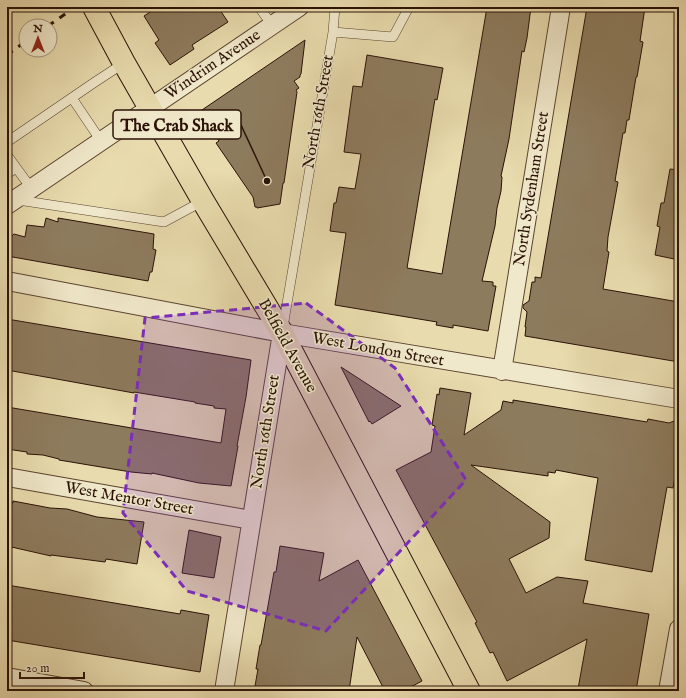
<svg xmlns="http://www.w3.org/2000/svg" width="686" height="698" font-family="'IM FELL English',serif">
<style>
.building{fill:#8d7b5d;stroke:#2b1207}
.lines{fill:none;stroke-linecap:round;stroke-linejoin:round}
.lane-casing{stroke:#5a4430;stroke-width:10}
.street-casing{stroke:#5a4430;stroke-width:20}
.primary-casing{stroke:#2b1207;stroke-width:24}
.lane{stroke:#f0e8ca;stroke-width:9}
.street{stroke:#f0e8ca;stroke-width:18}
.primary{stroke:#e8dbad;stroke-width:22}
.rail{stroke:#2b1207;stroke-width:3;stroke-dasharray:7 7;stroke-linecap:butt}
.marked{fill:#7b2cbf;fill-opacity:0.2;stroke:#7b2cbf;stroke-width:3;stroke-dasharray:8 5;stroke-linejoin:round}
.labels{text-anchor:middle;dominant-baseline:central;stroke-width:3;stroke-linejoin:round;paint-order:stroke}
.street-label{font-size:16px;fill:#2b1207;stroke:#f0e8ca}
.leader{fill:none;stroke:#2b1207;stroke-width:1.5}
.callout-dot{fill:#2b1207;stroke:#f0e8ca;stroke-width:1.5}
.callout{fill:#f0e8ca;stroke:#2b1207;stroke-width:1.5}
.callout-label{font-size:17px;text-anchor:middle;font-weight:bold;fill:#2b1207}
</style>
<rect width="100%" height="100%" fill="#e8dbad"/>
<filter id="stains"><feTurbulence type="fractalNoise" baseFrequency=".005" numOctaves="4"/><feColorMatrix values="0 0 0 0 .2 0 0 0 0 .09 0 0 0 0 .02 0 0 0 .5 -.17"/></filter>
<radialGradient id="worn" r=".72"><stop offset=".6" stop-color="#630" stop-opacity="0"/><stop offset="1" stop-color="#630" stop-opacity=".3"/></radialGradient>
<!-- building -->
<path class="building" d="M158 7H218L228 22 192 45 194 49 170 65 155 43 159 40 144 16Z
M487 7H531L527 38 524 52 522 51 509 139 501 176 502 177 501 191 497 208 495 226 482 281 493 282V286H496L488 331 453 325V328L436 325 437 322 335 305 346 233 330 231 334 203H336L339 187 355 189 361 154 344 152 353 86 362 87 367 55 443 68 437 100 435 99 407 268 442 274Z
M587 7H645L640 41 643 42 637 77H636L629 120H627L625 133H623L615 181 618 182 608 237 607 251 609 252 603 289 679 302V362L525 336 526 327H525L527 312 523 308V305L529 301 532 282H535V277L541 278Z
M305 40 301 74 300 75V77L294 81 299 88 296 90 297 92 284 183H283L280 204 257 208V207H255L253 197 216 143 219 141 199 112Z
M670 169 679 170V260L655 255 660 227 657 226 661 203H664Z
M46 218 58 222V218L154 234 153 249 156 250 152 272H150L148 281 7 256V240L14 234 25 237 27 225 44 227Z
M7 319 251 360 246 397 237 446H238L231 486 199 483 152 473V474L131 472 59 460V459L43 455 27 454V452L7 449V407L221 443 226 409 214 408V406L195 403V402L134 392V393L7 370Z
M341 367 401 406 372 424 370 421 369 422Z
M440 388 471 393 464 435 501 410 503 401 513 403V400L647 422 648 419 669 423 679 419V464L677 465 673 488 667 487 652 572 585 560 598 478 556 470 555 473 548 472V476L471 465 550 522 549 538 509 559 526 593 557 577 588 581 583 603 649 614 636 691H590L578 689 587 639 507 681 493 652 490 653 475 623 477 622 396 470 431 452 435 426 432 425 437 394 439 395Z
M7 501 13 503V501L50 508 67 509 97 517 144 522 137 564 106 559 105 562 51 555V556L7 546Z
M189 530 221 537 214 578 182 573Z
M280 546 324 553 319 581 358 560 422 681 403 691H385L357 637 349 691H282L255 686 258 669H256L260 645H261L274 572H276Z
M7 585 180 614 181 610 209 615 200 672 7 640Z"/>
<g class="lines">
<defs>
<path id="lane" d="M259 7 272 25
M333 32 393 37 409 7
M72 98 101 141
M7 142 95 82 124 63
M7 155 31 188
M7 174 16 168
M18 200 164 222 203 201
M283 327 333 32 335 7"/>
<path id="street" d="M7 205 299 7
M7 281 282 333 679 399
M502 371 561 7
M7 477 251 520
M7 677 84 691
M224 691 282 333
M668 691 679 629"/>
<path id="primary" d="M94 7 124 63 203 201 282 333 469 691"/>
</defs>
<!-- lane casing -->
<use href="#lane" class="lane-casing"/>
<!-- street casing -->
<use href="#street" class="street-casing"/>
<!-- primary casing -->
<use href="#primary" class="primary-casing"/>
<!-- lane -->
<use href="#lane" class="lane"/>
<!-- street -->
<use href="#street" class="street"/>
<!-- primary -->
<use href="#primary" class="primary"/>
<!-- rail -->
<path class="rail" d="M48 26 75 7
M7 55 26 41"/>
</g>
<!-- marked area -->
<path class="marked" d="M306 303 395 368 466 480 326 631 187 591 123 513 145 318Z"/>
<g class="labels">
<!-- street labels -->
<g class="street-label">
<text transform="translate(213 65) rotate(-34)">Windrim Avenue</text>
<text transform="translate(319 112) rotate(-80)">North 16th Street</text>
<text transform="translate(532 189) rotate(-81)">North Sydenham Street</text>
<text transform="translate(287 346) rotate(61)">Belfield Avenue</text>
<text transform="translate(378 350) rotate(10)">West Loudon Street</text>
<text transform="translate(266 432) rotate(-81)">North 16th Street</text>
<text transform="translate(129 499) rotate(10)">West Mentor Street</text>
</g>
</g>
<!-- callouts -->
<path class="leader" d="M267 181L241 125"/>
<circle class="callout-dot" cx="267" cy="181" r="4"/>
<rect class="callout" x="113" y="110" width="128" height="29" rx="4"/>
<g class="callout-label">
<text x="177" y="131">The Crab Shack</text>
</g>
<!-- margin -->
<rect width="686" height="698" fill="none" stroke="#e8dbad" stroke-width="24"/>
<rect x="8" y="8" width="670" height="682" fill="none" stroke="#2b1207" stroke-width="2"/>
<rect x="12" y="12" width="662" height="674" fill="none" stroke="#2b1207"/>
<!-- north arrow -->
<g transform="translate(38 38)"><circle r="19" fill="#f0e8ca" stroke="#a1927c"/>
<path d="M0-3L7 15L0 10L-7 15Z" fill="#8f2418"/>
<text y="-6" font-size="11" font-weight="bold" text-anchor="middle" fill="#2b1207">N</text>
</g>
<!-- scale -->
<path d="M20 672v6h64v-6" fill="none" stroke="#2b1207" stroke-width="2"/>
<text x="26" y="672" font-size="12" fill="#2b1207" stroke="#f0e8ca" stroke-width="3" paint-order="stroke">20 m</text>
<rect width="100%" height="100%" filter="url(#stains)"/>
<rect width="100%" height="100%" fill="url(#worn)"/>
</svg>
